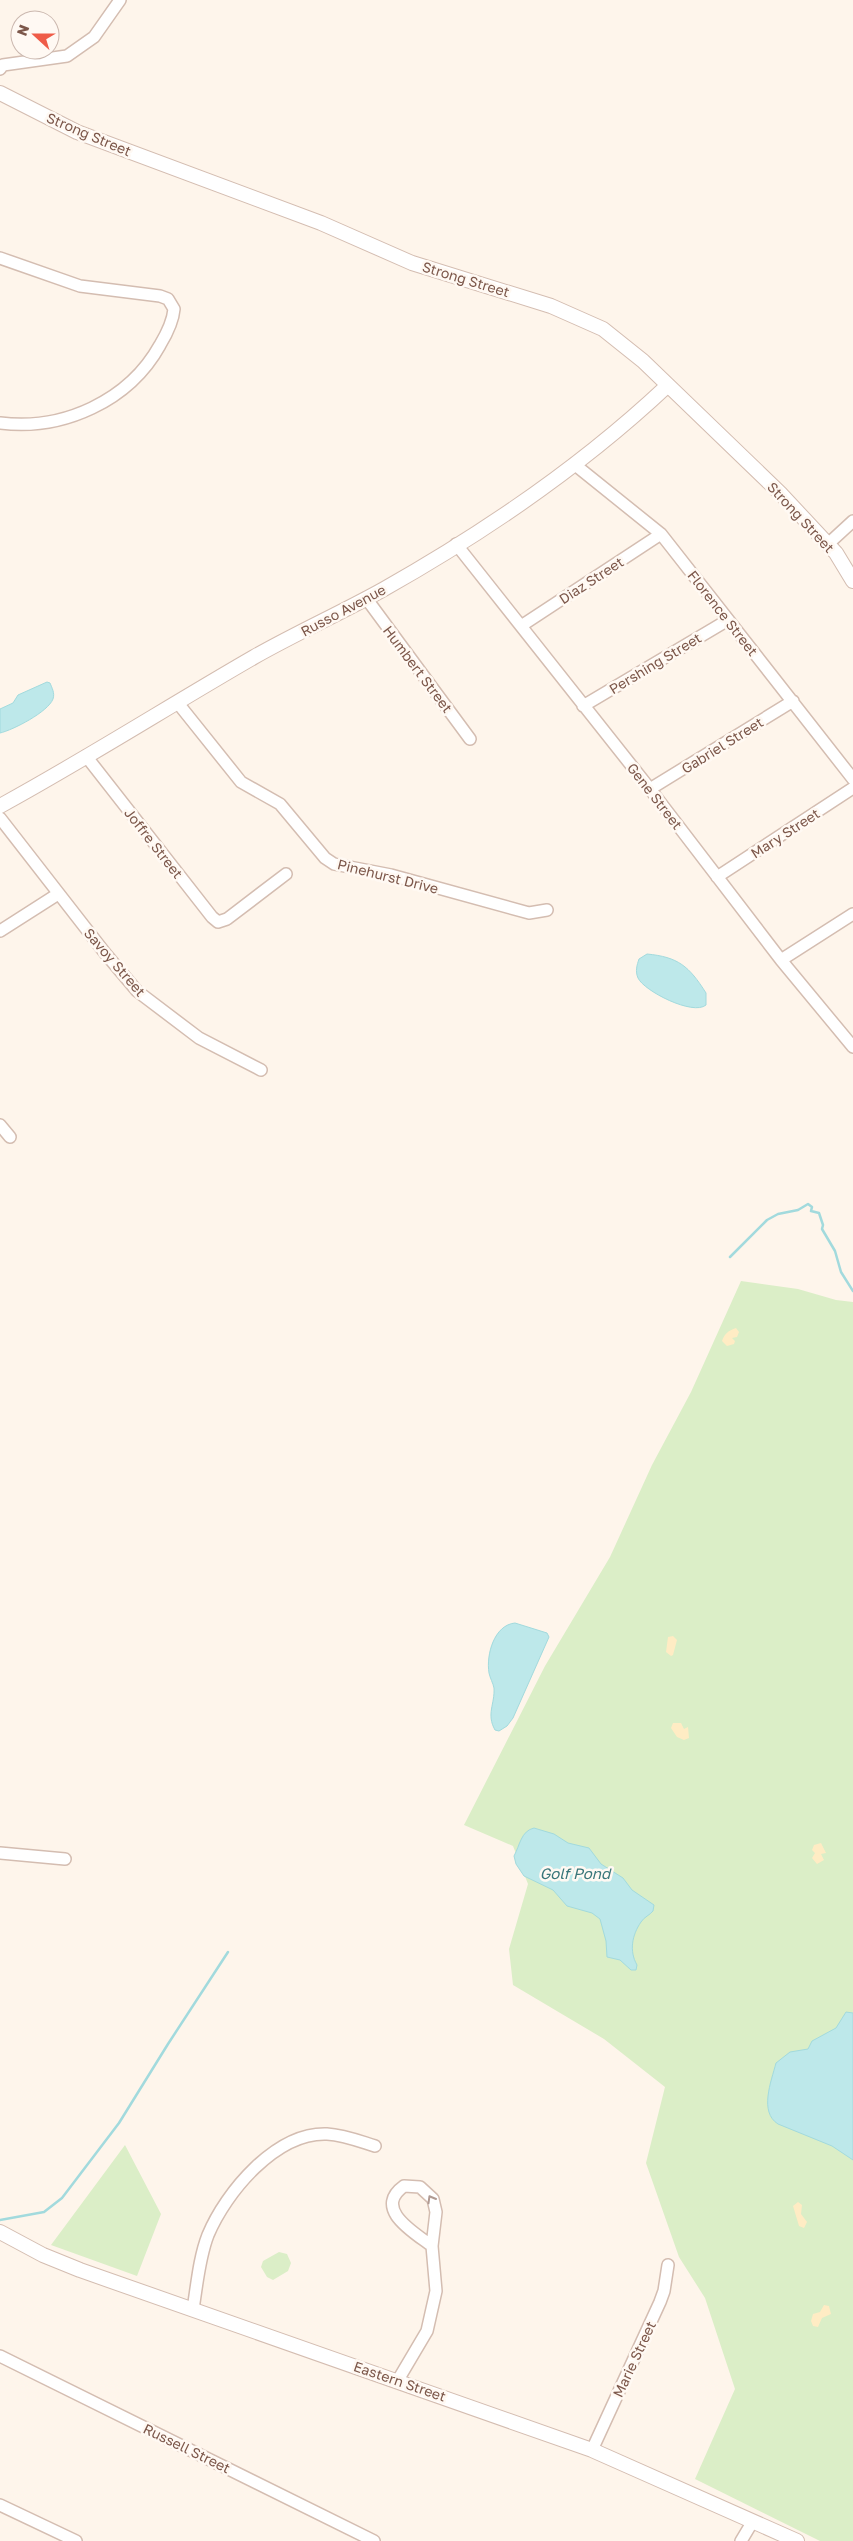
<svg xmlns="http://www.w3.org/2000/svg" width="853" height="2541" font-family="'Golos Text',sans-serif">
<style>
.green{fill:#dbeec7}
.sand{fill:#ffecc4}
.water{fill:#bde8ea;stroke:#a2dadd}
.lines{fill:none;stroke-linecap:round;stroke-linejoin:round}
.stream{stroke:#a2dadd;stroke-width:2.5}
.minor-casing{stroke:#d4bdb1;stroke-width:14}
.tertiary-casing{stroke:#d4bdb1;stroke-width:16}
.minor{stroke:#fff;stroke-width:11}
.tertiary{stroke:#fff;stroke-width:14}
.oneway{stroke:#b09a92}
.labels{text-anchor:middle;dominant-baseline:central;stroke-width:5;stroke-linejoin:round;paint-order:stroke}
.street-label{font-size:14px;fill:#7c574a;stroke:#fff9f3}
.water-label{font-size:15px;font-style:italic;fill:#39767a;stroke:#fff9f3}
</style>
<rect width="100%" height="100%" fill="#fef5eb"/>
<!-- green -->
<path class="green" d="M741 1281 798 1289 836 1300 853 1302V2541H820L695 2479 735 2389 705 2298 679 2257 646 2163 665 2087 604 2039 513 1985 509 1949 528 1884 513 1846 464 1825 545 1666 610 1557 652 1465 691 1392Z
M125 2145 161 2214 137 2276 51 2245Z
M279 2252 287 2254 291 2263 288 2271 273 2280 267 2277 261 2267 263 2261Z"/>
<!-- sand -->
<path class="sand" d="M736 1328 739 1332 737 1337 732 1338 735 1341 734 1344 727 1346 722 1341C725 1333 728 1331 736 1328Z
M673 1636 677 1640 673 1655 671 1656 666 1652 668 1637Z
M673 1723H681L684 1729 688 1727 689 1738 684 1740 677 1737 671 1728Z
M821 1843 826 1853 821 1854 824 1860 817 1864 812 1858 815 1853 812 1850 814 1845Z
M798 2202 802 2205 801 2214 807 2222 804 2228 799 2226 793 2206Z
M824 2305 829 2306 831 2314 822 2318 818 2327 813 2326 811 2321 813 2314 820 2312Z"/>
<!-- water -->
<path class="water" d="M47 682 50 683C52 688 55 693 53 699 48 712 13 730 0 733V709L13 703 18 695Z
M647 954C678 957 689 966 706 993V1005C693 1016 644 991 638 978 635 971 637 965 639 959Z
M515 1623 547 1633 549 1637 513 1718 507 1726 499 1731 495 1730C486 1714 495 1704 494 1688 493 1683 490 1678 489 1673 486 1655 494 1625 515 1623Z
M534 1828 554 1834 568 1843 589 1848 601 1864 623 1878 632 1890 654 1905 653 1911C650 1915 644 1917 641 1922 632 1935 629 1951 637 1965L636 1970H631L620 1960 607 1957 606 1941 600 1919 592 1913 567 1906 553 1890 524 1876 516 1864 514 1856C520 1845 521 1831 534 1828Z
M846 2012 853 2013V2160L832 2146 778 2124C759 2112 771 2082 776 2063L790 2052 808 2049 812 2041 836 2028Z"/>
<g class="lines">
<!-- stream -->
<path class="stream" d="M730 1257 767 1220 778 1214 798 1210 808 1204 812 1207 811 1211 819 1213 823 1225 822 1229 835 1251 841 1272 853 1291
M0 2220 44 2212 62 2198 119 2123 168 2044 228 1952"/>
<defs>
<path id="minor" d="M0 69 3 65 67 56 94 37 120 0
M0 258 80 286 160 296 168 299 174 309C173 321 166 335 160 345 129 401 63 431 0 423
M574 464 661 534 853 779
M456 544 650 789 781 960 853 1047
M828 544 853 521
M366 598 470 739
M521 626 661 534
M177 702 241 782 280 804 325 858 334 864 391 875 529 913 547 910
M583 706 728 620
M86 756 212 917 218 922 227 919 286 874
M650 789 793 701
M0 818 105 953 137 991 199 1038 261 1070
M717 877 853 788
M0 931 58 894
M781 960 853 914
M0 1125 10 1137
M0 1853 65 1859
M193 2309C197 2285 199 2258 208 2235 226 2192 276 2132 327 2134 344 2135 359 2141 375 2146
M0 2356 374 2541
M398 2380 427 2331 436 2291 432 2246 436 2212 433 2199 420 2187 404 2186C372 2209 415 2233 432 2246
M592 2450 660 2302 664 2291 668 2265
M0 2505 76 2541
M741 2541 753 2521"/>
<path id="tertiary" d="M0 93 77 132 321 223 412 263 551 306 603 329 643 361 780 493 836 553 853 581
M0 806C86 759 169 706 254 657 296 633 341 613 384 589 485 532 583 465 667 386
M0 2232 43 2255 80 2270 592 2450 797 2541"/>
</defs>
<!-- minor casing -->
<use href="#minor" class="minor-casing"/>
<!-- tertiary casing -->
<use href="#tertiary" class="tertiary-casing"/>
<!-- minor -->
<use href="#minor" class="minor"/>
<!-- tertiary -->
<use href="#tertiary" class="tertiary"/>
</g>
<!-- one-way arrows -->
<defs><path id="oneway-chevron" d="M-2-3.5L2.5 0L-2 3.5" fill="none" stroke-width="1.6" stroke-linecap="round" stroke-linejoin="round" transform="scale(1.25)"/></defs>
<use class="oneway" href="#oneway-chevron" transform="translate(431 2199) rotate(-120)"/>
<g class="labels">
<!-- street labels -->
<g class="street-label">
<text transform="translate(89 134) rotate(23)">Strong Street</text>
<text transform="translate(466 279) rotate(17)">Strong Street</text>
<text transform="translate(801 517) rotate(47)">Strong Street</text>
<text transform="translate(591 580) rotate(-33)">Diaz Street</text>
<text transform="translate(343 610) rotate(-28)">Russo Avenue</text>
<text transform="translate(723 613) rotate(52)">Florence Street</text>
<text transform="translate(655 663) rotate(-31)">Pershing Street</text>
<text transform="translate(418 669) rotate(53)">Humbert Street</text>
<text transform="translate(722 745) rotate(-32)">Gabriel Street</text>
<text transform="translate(655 796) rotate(52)">Gene Street</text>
<text transform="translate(785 833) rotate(-33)">Mary Street</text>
<text transform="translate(154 843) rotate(52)">Joffre Street</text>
<text transform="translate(388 876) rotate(14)">Pinehurst Drive</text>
<text transform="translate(115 962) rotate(49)">Savoy Street</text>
<text transform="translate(634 2359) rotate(-65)">Marie Street</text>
<text transform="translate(400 2381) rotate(19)">Eastern Street</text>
<text transform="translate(187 2448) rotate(26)">Russell Street</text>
</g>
<!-- water labels -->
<g class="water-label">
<text x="575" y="1873">Golf Pond</text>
</g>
</g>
<!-- north arrow -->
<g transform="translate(35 35) rotate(291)"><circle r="24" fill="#fff9f3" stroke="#cbb8af"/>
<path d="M0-4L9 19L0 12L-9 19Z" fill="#ef5c48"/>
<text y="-8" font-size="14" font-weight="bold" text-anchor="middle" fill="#7c574a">N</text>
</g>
</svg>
